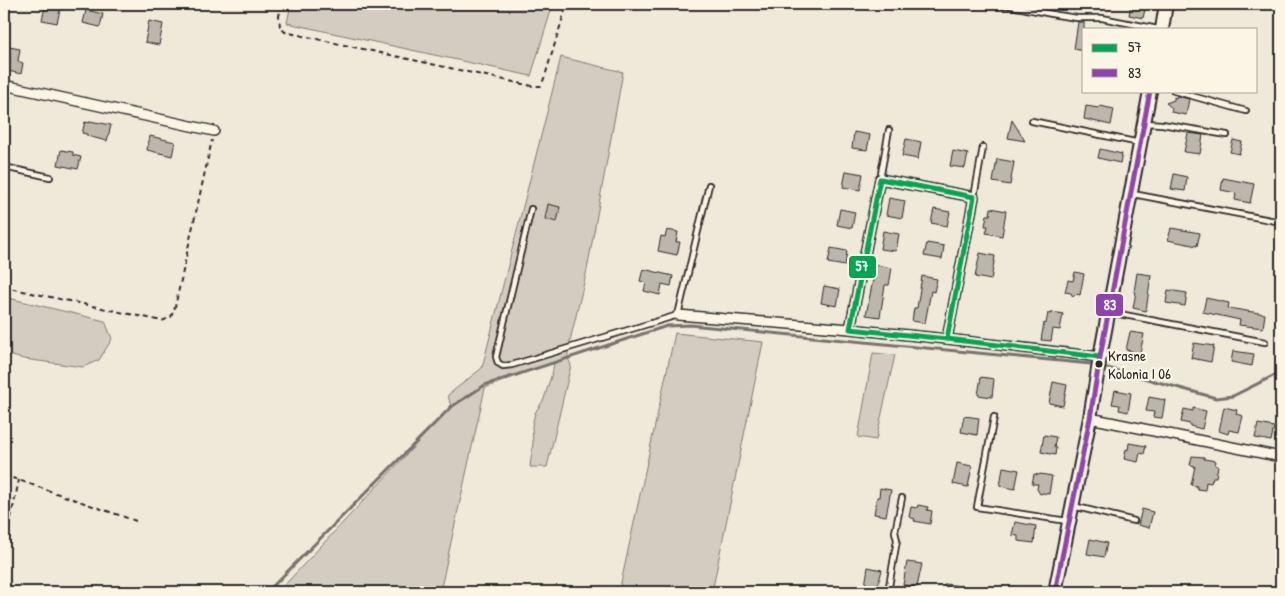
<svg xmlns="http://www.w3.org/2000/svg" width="1285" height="596" font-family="'Patrick Hand',sans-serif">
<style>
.green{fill:#d2cdc0;stroke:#7e7c76}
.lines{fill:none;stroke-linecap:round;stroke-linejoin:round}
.stream{stroke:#75736d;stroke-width:3}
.building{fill:#bcb7ac;stroke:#2b2b2b}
.lane-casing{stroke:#2b2b2b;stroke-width:8}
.street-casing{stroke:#2b2b2b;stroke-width:12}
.secondary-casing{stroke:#2b2b2b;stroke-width:16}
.path{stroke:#2b2b2b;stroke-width:2;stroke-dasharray:5 4;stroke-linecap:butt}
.lane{stroke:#fcf5e5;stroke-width:4.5}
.street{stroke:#fcf5e5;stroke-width:9}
.secondary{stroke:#fcf5e5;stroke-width:12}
.bus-1-casing{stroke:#fcf5e5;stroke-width:9}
.bus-2-casing{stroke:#fcf5e5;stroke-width:9}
.bus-1{stroke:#00a651;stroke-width:5}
.bus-2{stroke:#8e44ad;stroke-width:5}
.bus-dot{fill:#2b2b2b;stroke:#fcf5e5;stroke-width:2}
.labels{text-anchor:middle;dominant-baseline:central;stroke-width:4.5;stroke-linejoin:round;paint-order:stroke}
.bus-label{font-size:15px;fill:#2b2b2b;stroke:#fcf5e5;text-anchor:start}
.line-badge{stroke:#fcf5e5;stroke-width:2}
.badge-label{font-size:14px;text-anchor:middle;font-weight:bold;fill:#fff}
</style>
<rect width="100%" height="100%" fill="#efe9da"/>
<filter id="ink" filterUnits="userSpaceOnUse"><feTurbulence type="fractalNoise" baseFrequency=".02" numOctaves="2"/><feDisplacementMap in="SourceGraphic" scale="10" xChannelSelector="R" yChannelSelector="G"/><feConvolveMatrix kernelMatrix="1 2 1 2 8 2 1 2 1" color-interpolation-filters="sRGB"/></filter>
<g filter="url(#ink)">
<!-- green -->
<path class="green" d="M291 4H553L531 76 287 23Z
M561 57 623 72 587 270 568 349V358L571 365 547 467H530L533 443 532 426 535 413 544 399 553 370 554 362 485 388 440 592H278L451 407 448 395 482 368Z
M4 297 105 321 112 339 99 360 83 367 24 359 4 354Z
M675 333 763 342 712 592H619Z
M873 353 895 355 876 440 858 437Z"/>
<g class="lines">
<!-- stream -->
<path class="stream" d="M1107 368 1216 398 1233 396 1281 372
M267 592 451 407 485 385 667 326 690 325 1091 364"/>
</g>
<!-- building -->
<path class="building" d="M1131 4 1146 5 1143 18 1129 15Z
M45 7 60 10 57 23 42 20Z
M86 10 103 14 100 27 83 23Z
M149 21 163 24 159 45 145 42Z
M1078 22H1084V51L1074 49Z
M9 47 20 49 18 61 23 63 21 74 4 70Z
M1177 96 1189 99 1186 115 1171 112 1172 108 1166 103 1174 100V97L1176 98Z
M1086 106 1099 108 1100 106 1114 109 1111 125 1084 119Z
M1012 120 1025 141 1008 138Z
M90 121 111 125 107 141 87 136V134L82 133 85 122 90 123Z
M854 132 870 135 867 150 852 148Z
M1188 133 1203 135 1200 154 1184 152Z
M150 136 175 142 172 156 147 150Z
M906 139 921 142 918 159 902 156Z
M1233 140 1242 142 1239 154 1230 152Z
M1100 149 1122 154 1120 163 1098 158Z
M61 150 73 152V155L81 157 78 169 58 165Z
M953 151 968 154 965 168 950 166Z
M997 159 1014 162 1010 185 993 182Z
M846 171 863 174 860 190 843 187Z
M1174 174 1187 177 1185 191 1171 189Z
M1223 178 1254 184 1250 203 1235 200 1236 193 1221 190Z
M889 198 905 201 902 218 886 215Z
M548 204 560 207 557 222 545 219Z
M991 208 1006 211 1002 236 986 233 988 226H985L987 215H990Z
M840 209 855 212 852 228 837 225Z
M934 209 950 212 947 226 931 223Z
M1171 228 1200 233 1197 246 1168 240Z
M667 230 678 232 676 242H680L677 255 658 251 661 236 665 237Z
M883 231 899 234 896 251 880 249Z
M927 243 944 246 942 259 924 256Z
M831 248 847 251 845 266 828 263Z
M980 253 995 256 991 280 975 277Z
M876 265 892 268 889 285H885L880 317 866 315Z
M643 269 673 276 671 286 662 284 660 295 644 291 646 283 640 281Z
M1075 272 1084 274 1080 295 1076 294 1073 297 1071 293 1065 292 1068 280 1073 281Z
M1137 273 1151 275 1146 311 1133 308 1136 292H1134Z
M922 276 937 279 934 292 931 291 925 323 912 321 914 308H917Z
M824 286 840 289 837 306 821 303Z
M1168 290 1187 293 1185 306 1166 303Z
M1206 298 1229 303 1228 308 1265 314 1263 328 1239 325 1240 320 1203 312Z
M1052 312 1063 314 1060 330 1053 329 1051 341 1041 340 1044 323 1046 324 1048 313 1052 314Z
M1130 332 1144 334 1140 353 1126 350Z
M1194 343 1214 346 1211 362 1191 358Z
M1233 351 1254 354 1252 366 1231 362Z
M981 377 994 379 992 397 978 395Z
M1053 382 1067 385 1063 406 1049 403Z
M1115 390 1131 393 1128 412 1119 410 1120 405 1112 404Z
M1149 397 1165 400 1162 418 1153 417 1154 412 1146 411Z
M1224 407 1237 410 1236 414 1243 416 1239 432 1229 430 1228 434 1219 431Z
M1193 408 1206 411 1202 429 1190 426V424L1181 422 1184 409 1193 411Z
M964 416 979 418 977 435 961 432Z
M1258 424 1274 427 1271 441 1255 438Z
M1044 435 1056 437 1054 447 1056 448 1055 455 1041 452Z
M1129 443 1146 446 1144 454 1140 453 1138 462 1124 459 1126 449 1128 450Z
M1192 456 1204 457V459L1216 461 1215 465 1218 466 1216 477H1213L1211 483 1206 482 1205 490 1197 489V486L1191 485 1195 466 1190 465Z
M957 463 972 466 968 487 953 484Z
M1003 467 1019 470 1015 489 1000 486Z
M1034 474 1039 475 1040 474 1052 476 1049 494 1043 493 1040 494 1037 489 1038 484H1032Z
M880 488 891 490 886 516 874 514 877 497H879Z
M918 505 928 507 927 510 932 511 930 524 914 521 915 519 909 517 911 507 917 508Z
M1142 509 1153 512 1149 528 1138 525Z
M1015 522 1036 526 1034 543 1018 541V536L1012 535Z
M1090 539 1107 543 1104 557 1087 554Z
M907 562 922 564 917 587 903 585Z
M868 567 882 570 877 589 865 586Z
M945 584 968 587V592H944Z"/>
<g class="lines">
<defs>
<path id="lane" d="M1001 4 1057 15 1077 18H1102L1158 29
M1174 91 1246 111
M1032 121 1140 143
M1145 123 1162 124 1227 135
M4 167 50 177
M880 179 889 130
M1133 194 1281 222
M974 197 983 147
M531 209 496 357 498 363 503 366 512 365 678 315 709 185
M1109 312 1265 342
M994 417 977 507 1067 521
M1073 506 1134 521
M888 592 897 540 895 532 902 498"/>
<path id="street" d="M4 85 214 131
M678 315 850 329
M947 339 850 329 880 179 974 197 947 339 1100 357
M1090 418 1281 457"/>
<path id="secondary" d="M1162 29 1166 4
M1055 592 1090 418 1100 357 1150 91"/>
</defs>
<!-- lane casing -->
<use href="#lane" class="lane-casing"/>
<!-- street casing -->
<use href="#street" class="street-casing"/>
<!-- secondary casing -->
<use href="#secondary" class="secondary-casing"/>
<!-- path -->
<path class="path" d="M282 4 279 16 280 27 285 32 532 86H541L545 76 567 4
M4 287 162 321 171 317 175 307 212 140
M4 475 136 521
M4 545 10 522 19 480"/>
<!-- lane -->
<use href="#lane" class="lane"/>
<!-- street -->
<use href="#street" class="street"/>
<!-- secondary -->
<use href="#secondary" class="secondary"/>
<defs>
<path id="bus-1" d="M947 339 850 329 880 179 974 197 947 339 1100 357"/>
<path id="bus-2" d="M1055 592 1090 418 1100 357 1150 91"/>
</defs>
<!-- bus-1 casing -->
<use href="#bus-1" class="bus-1-casing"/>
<!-- bus-2 casing -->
<use href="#bus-2" class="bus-2-casing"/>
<!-- bus-1 -->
<use href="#bus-1" class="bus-1"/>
<!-- bus-2 -->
<use href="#bus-2" class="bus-2"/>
</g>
</g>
<!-- markers -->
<circle class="bus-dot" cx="1099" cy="364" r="4.5"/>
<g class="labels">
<!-- bus labels -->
<g class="bus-label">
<text x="1108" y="355">Krasne<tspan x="1108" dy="18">Kolonia I 06</tspan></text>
</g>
</g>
<g class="line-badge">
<rect x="848" y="255" width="29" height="24" rx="5" fill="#00a651"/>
<rect x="1095" y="293" width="29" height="24" rx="5" fill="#8e44ad"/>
</g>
<g class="badge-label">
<text x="862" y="271">57</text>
<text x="1110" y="310">83</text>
</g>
<!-- margin -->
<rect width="1285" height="596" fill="none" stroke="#fcf5e5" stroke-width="20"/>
<rect x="10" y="10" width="1265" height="576" fill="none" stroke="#2b2b2b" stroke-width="2" filter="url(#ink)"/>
<!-- legend -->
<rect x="1082" y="28" width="175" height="65" fill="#fcf5e5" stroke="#a8a49b"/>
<rect x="1092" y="44" width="25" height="8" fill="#00a651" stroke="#a8a49b"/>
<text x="1128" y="52" font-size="15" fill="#2b2b2b">57</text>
<rect x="1092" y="69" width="25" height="8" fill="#8e44ad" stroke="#a8a49b"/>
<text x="1128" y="78" font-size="15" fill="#2b2b2b">83</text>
</svg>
